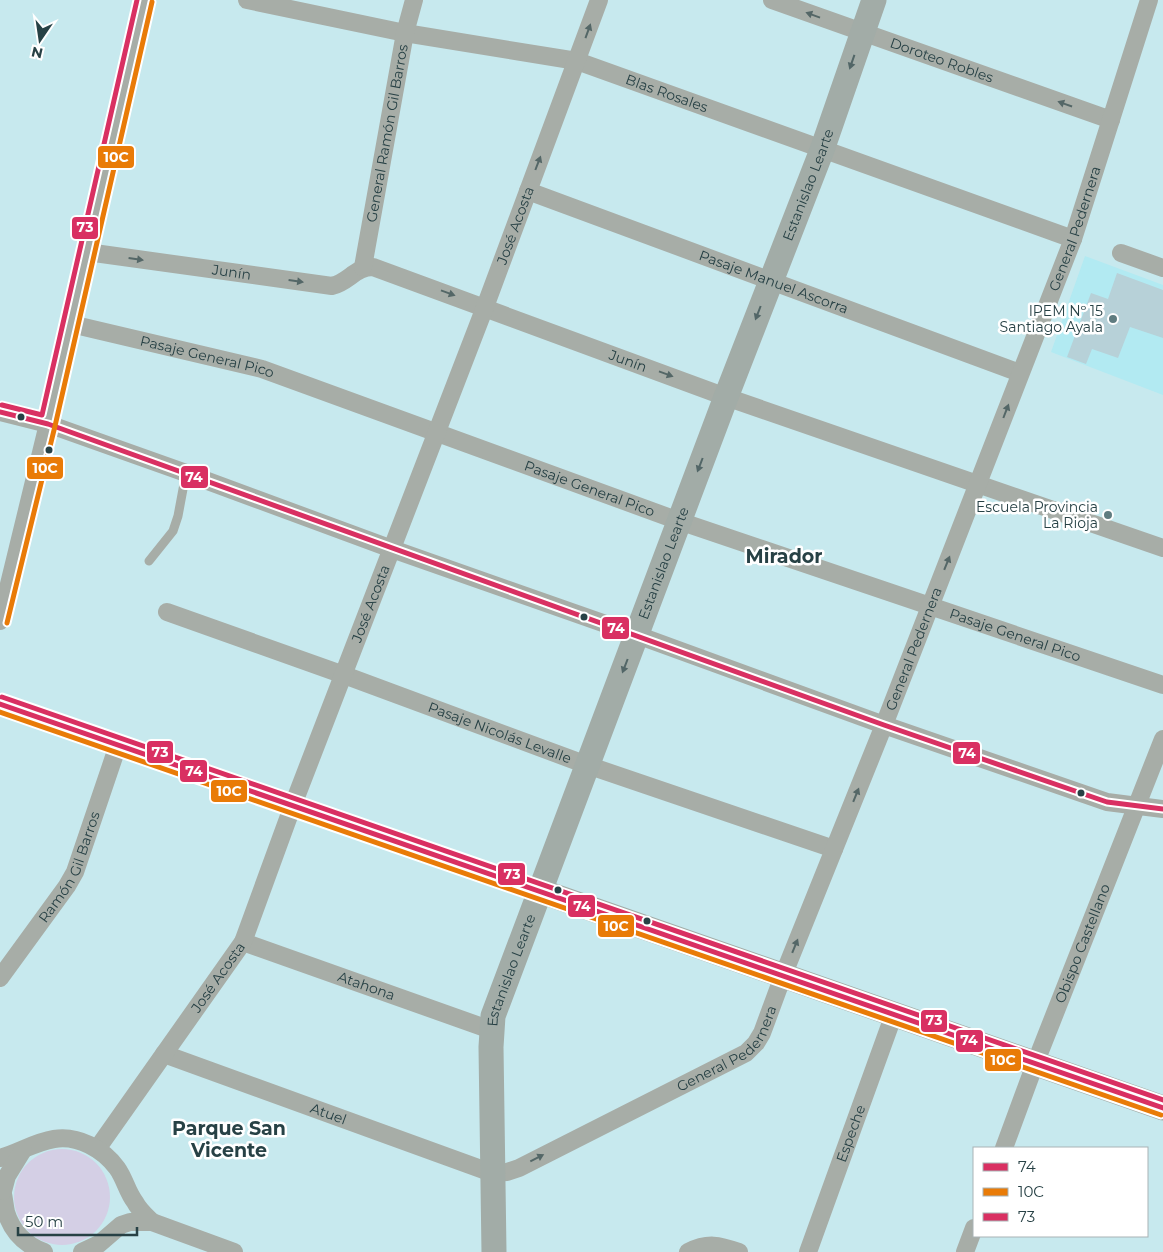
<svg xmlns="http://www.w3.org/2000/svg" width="1163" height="1252" font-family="Montserrat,sans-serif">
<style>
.built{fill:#b2eaf2}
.green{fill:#d4cfe5}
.building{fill:#b7d1d8}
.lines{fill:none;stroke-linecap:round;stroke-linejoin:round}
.lane{stroke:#a7ada7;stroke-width:9}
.street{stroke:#a7ada7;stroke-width:18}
.secondary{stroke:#a2aca7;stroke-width:25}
.bus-1-casing{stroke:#fff;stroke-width:9}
.bus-2-casing{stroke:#fff;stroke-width:9}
.bus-3-casing{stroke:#fff;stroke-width:9}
.bus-1{stroke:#d93062;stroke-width:5}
.bus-2{stroke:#e97b07;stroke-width:5}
.bus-3{stroke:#d93062;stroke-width:5}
.oneway{fill:#546767}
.oneway2{fill:#526667}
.poi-dot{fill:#5f7c80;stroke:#fff;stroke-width:2}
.bus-dot{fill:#274145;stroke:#fff;stroke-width:2}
.labels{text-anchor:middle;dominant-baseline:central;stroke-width:5;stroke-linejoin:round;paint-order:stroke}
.street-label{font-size:14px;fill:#274145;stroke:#fff}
.poi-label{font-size:14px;fill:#274145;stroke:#fff;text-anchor:end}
.district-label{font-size:19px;font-weight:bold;fill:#274145;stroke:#fff}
.line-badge{stroke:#fff;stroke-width:2}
.badge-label{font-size:14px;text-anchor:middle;font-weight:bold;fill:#fff}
</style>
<rect width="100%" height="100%" fill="#c7e9ee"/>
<!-- built -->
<path class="built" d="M1085 256 1163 285V395L1051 352Z"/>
<!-- green -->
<path class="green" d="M14 1197a48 48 0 1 1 96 0a48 48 0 1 1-96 0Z"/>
<!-- building -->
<path class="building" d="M1117 273 1163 290V338L1130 327 1118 358 1092 349 1086 364 1067 357 1091 293 1108 299Z"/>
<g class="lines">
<!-- lane -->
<path class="lane" d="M149 561 173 531 178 516 186 473"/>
<!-- street -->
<g class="street">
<path id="s1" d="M247 0 405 33 577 61 1073 239"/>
<path id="s2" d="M772 0 1111 120"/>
<path id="s3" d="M528 191 1020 373"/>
<path id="s4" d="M87 252 332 286C349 282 355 267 373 267L726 397 1163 548"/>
<path d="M1121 253 1163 268"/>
<path id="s5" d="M363 267 405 33 414 0"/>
<path id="s6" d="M71 324 262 369 679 521 1163 685"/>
<path d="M0 412 48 424 186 473 392 549 637 635 884 725 1107 802 1163 809"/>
<path id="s7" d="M167 612 344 675 587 765 834 849"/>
<path d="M0 621 48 424 145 0"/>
<path d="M0 704 540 891"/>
<path id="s8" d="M243 942 491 1030"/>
<path id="s9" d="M0 978 67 886 75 872 118 745"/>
<path id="s10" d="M164 1054 492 1173 507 1172 519 1168 746 1053 756 1043 762 1033 783 976 884 725 1073 239 1149 0"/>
<path id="s11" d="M1004 1148 1035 1064 1163 739"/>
<path id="s12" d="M97 1149 243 942 293 805 485 307 599 0"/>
<path d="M0 1158C18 1153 35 1142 54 1139 78 1135 103 1149 117 1168 125 1179 127 1192 135 1202 139 1210 146 1216 152 1222"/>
<path d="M0 1184C4 1193 4 1203 6 1212 12 1232 26 1245 44 1252"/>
<path d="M3 1191 7 1176 23 1150"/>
<path d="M82 1252 99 1244 121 1225 130 1222H152L234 1252"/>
<path d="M688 1252C708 1242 719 1245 739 1252"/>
<path id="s13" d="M808 1252 894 1014"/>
<path d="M965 1252 974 1228"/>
</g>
<!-- secondary -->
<g class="secondary">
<path d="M540 891 1163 1108"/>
<path id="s14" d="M494 1252 491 1047 493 1016 726 397 822 150 874 0"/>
</g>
<defs>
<path id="bus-1" d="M0 412 48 424 884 725 1107 802 1163 809
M0 704 1163 1108"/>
<path id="bus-2" d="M7 623 55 426 152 2
M0 712 1161 1115"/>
<path id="bus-3" d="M2 405 42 415 137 0
M2 697 1163 1100"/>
</defs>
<!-- bus-1 casing -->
<use href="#bus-1" class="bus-1-casing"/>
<!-- bus-2 casing -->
<use href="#bus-2" class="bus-2-casing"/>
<!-- bus-3 casing -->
<use href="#bus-3" class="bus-3-casing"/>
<!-- bus-1 -->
<use href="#bus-1" class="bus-1"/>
<!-- bus-2 -->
<use href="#bus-2" class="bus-2"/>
<!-- bus-3 -->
<use href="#bus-3" class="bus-3"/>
</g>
<!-- one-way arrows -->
<defs><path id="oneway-solid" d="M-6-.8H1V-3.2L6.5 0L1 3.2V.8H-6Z" transform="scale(1.25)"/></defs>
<g class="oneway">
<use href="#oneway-solid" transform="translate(813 15) rotate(-160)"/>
<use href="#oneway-solid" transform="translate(588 31) rotate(-70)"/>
<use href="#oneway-solid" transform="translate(1065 104) rotate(-161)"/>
<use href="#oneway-solid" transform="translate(538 163) rotate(-69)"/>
<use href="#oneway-solid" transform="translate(136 259) rotate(8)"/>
<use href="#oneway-solid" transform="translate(296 281) rotate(8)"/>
<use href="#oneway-solid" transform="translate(448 293) rotate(20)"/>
<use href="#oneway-solid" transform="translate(666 374) rotate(20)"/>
<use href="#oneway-solid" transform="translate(1006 411) rotate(-69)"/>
<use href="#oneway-solid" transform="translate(947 563) rotate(-68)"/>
<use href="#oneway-solid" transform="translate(856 795) rotate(-68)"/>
<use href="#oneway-solid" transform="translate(795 946) rotate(-68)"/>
<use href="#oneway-solid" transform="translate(537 1158) rotate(-27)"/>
</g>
<g class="oneway2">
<use href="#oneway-solid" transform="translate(852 62) rotate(109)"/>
<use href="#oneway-solid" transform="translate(758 313) rotate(111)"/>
<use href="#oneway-solid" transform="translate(700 465) rotate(111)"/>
<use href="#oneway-solid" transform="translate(625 666) rotate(111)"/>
</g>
<!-- markers -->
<g class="poi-dot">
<circle cx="1113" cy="319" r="5"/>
<circle cx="1108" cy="515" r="5"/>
</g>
<g class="bus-dot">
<circle cx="21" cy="417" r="4.5"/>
<circle cx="49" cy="450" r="4.5"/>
<circle cx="584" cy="617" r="4.5"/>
<circle cx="1081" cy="793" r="4.5"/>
<circle cx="558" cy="890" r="4.5"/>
<circle cx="647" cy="921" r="4.5"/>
</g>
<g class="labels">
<!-- street labels -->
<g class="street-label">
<text stroke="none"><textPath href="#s2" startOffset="180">Doroteo Robles</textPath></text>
<text stroke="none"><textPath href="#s1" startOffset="431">Blas Rosales</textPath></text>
<text stroke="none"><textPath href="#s5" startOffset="136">General Ramón Gil Barros</textPath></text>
<text stroke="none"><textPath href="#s14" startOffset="1125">Estanislao Learte</textPath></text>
<text stroke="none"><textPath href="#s12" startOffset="1020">José Acosta</textPath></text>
<text stroke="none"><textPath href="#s10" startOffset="1520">General Pedernera</textPath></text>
<text stroke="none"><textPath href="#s4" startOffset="146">Junín</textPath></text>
<text stroke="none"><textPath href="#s3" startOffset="262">Pasaje Manuel Ascorra</textPath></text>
<text stroke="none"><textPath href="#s6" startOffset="140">Pasaje General Pico</textPath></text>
<text stroke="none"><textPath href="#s4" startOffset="565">Junín</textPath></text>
<text stroke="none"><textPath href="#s6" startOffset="545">Pasaje General Pico</textPath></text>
<text stroke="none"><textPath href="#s14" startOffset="720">Estanislao Learte</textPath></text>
<text stroke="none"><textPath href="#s12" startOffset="615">José Acosta</textPath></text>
<text stroke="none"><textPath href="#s6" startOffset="995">Pasaje General Pico</textPath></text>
<text stroke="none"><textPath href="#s10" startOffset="1070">General Pedernera</textPath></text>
<text stroke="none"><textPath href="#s7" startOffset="354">Pasaje Nicolás Levalle</textPath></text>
<text stroke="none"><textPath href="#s9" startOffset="132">Ramón Gil Barros</textPath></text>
<text stroke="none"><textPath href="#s11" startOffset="219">Obispo Castellano</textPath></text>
<text stroke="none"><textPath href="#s14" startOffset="285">Estanislao Learte</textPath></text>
<text stroke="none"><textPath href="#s12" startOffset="210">José Acosta</textPath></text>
<text stroke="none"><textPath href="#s8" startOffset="131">Atahona</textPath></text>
<text stroke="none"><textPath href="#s10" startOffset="620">General Pedernera</textPath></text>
<text stroke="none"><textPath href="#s10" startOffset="175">Atuel</textPath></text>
<text stroke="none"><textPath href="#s13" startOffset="126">Espeche</textPath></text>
</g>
<!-- poi labels -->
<g class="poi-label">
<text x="1103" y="311">IPEM Nº 15<tspan x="1103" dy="16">Santiago Ayala</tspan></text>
<text x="1098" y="507">Escuela Provincia<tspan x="1098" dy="16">La Rioja</tspan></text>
</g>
<!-- district labels -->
<g class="district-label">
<text x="784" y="556">Mirador</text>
<text x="229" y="1128">Parque San<tspan x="229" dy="22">Vicente</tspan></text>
</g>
</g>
<g class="line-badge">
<rect x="97" y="145" width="38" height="24" rx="5" fill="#e97b07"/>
<rect x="71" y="216" width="28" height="24" rx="5" fill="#d93062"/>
<rect x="26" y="456" width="38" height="24" rx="5" fill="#e97b07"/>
<rect x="180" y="465" width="29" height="24" rx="5" fill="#d93062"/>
<rect x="601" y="616" width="29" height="24" rx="5" fill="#d93062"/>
<rect x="146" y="740" width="28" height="24" rx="5" fill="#d93062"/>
<rect x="952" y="741" width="29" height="24" rx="5" fill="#d93062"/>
<rect x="179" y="759" width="29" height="24" rx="5" fill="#d93062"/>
<rect x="210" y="779" width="38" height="24" rx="5" fill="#e97b07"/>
<rect x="497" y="862" width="29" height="24" rx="5" fill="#d93062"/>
<rect x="567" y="894" width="29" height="24" rx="5" fill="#d93062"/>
<rect x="597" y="914" width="38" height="24" rx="5" fill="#e97b07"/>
<rect x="920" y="1009" width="28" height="24" rx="5" fill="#d93062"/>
<rect x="955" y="1029" width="29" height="24" rx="5" fill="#d93062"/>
<rect x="984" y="1048" width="38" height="24" rx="5" fill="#e97b07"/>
</g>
<g class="badge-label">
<text x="116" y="162">10C</text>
<text x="85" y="232">73</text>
<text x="45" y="473">10C</text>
<text x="194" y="482">74</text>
<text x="616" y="633">74</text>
<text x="160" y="757">73</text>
<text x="967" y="758">74</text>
<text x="194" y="776">74</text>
<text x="229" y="796">10C</text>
<text x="512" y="879">73</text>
<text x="582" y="911">74</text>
<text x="616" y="931">10C</text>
<text x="934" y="1025">73</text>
<text x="969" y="1045">74</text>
<text x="1003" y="1065">10C</text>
</g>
<!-- legend -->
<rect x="973" y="1147" width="175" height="90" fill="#ffffff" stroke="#a9b3b5"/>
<rect x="983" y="1163" width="25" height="8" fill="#d93062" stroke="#a9b3b5"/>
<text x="1018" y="1172" font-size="15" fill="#274145">74</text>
<rect x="983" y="1188" width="25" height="8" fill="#e97b07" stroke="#a9b3b5"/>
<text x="1018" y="1197" font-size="15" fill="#274145">10C</text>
<rect x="983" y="1213" width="25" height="8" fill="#d93062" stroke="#a9b3b5"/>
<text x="1018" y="1222" font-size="15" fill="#274145">73</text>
<!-- north arrow -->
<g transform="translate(40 40) rotate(193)" stroke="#ffffff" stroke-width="4" paint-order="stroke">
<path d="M0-4L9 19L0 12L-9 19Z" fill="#274145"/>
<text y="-8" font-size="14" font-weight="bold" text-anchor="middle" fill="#274145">N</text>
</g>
<!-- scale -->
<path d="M18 1227v8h119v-8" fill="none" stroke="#274145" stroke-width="2.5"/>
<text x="25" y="1227" font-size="15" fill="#274145" stroke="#ffffff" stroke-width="4" paint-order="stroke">50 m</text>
</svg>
